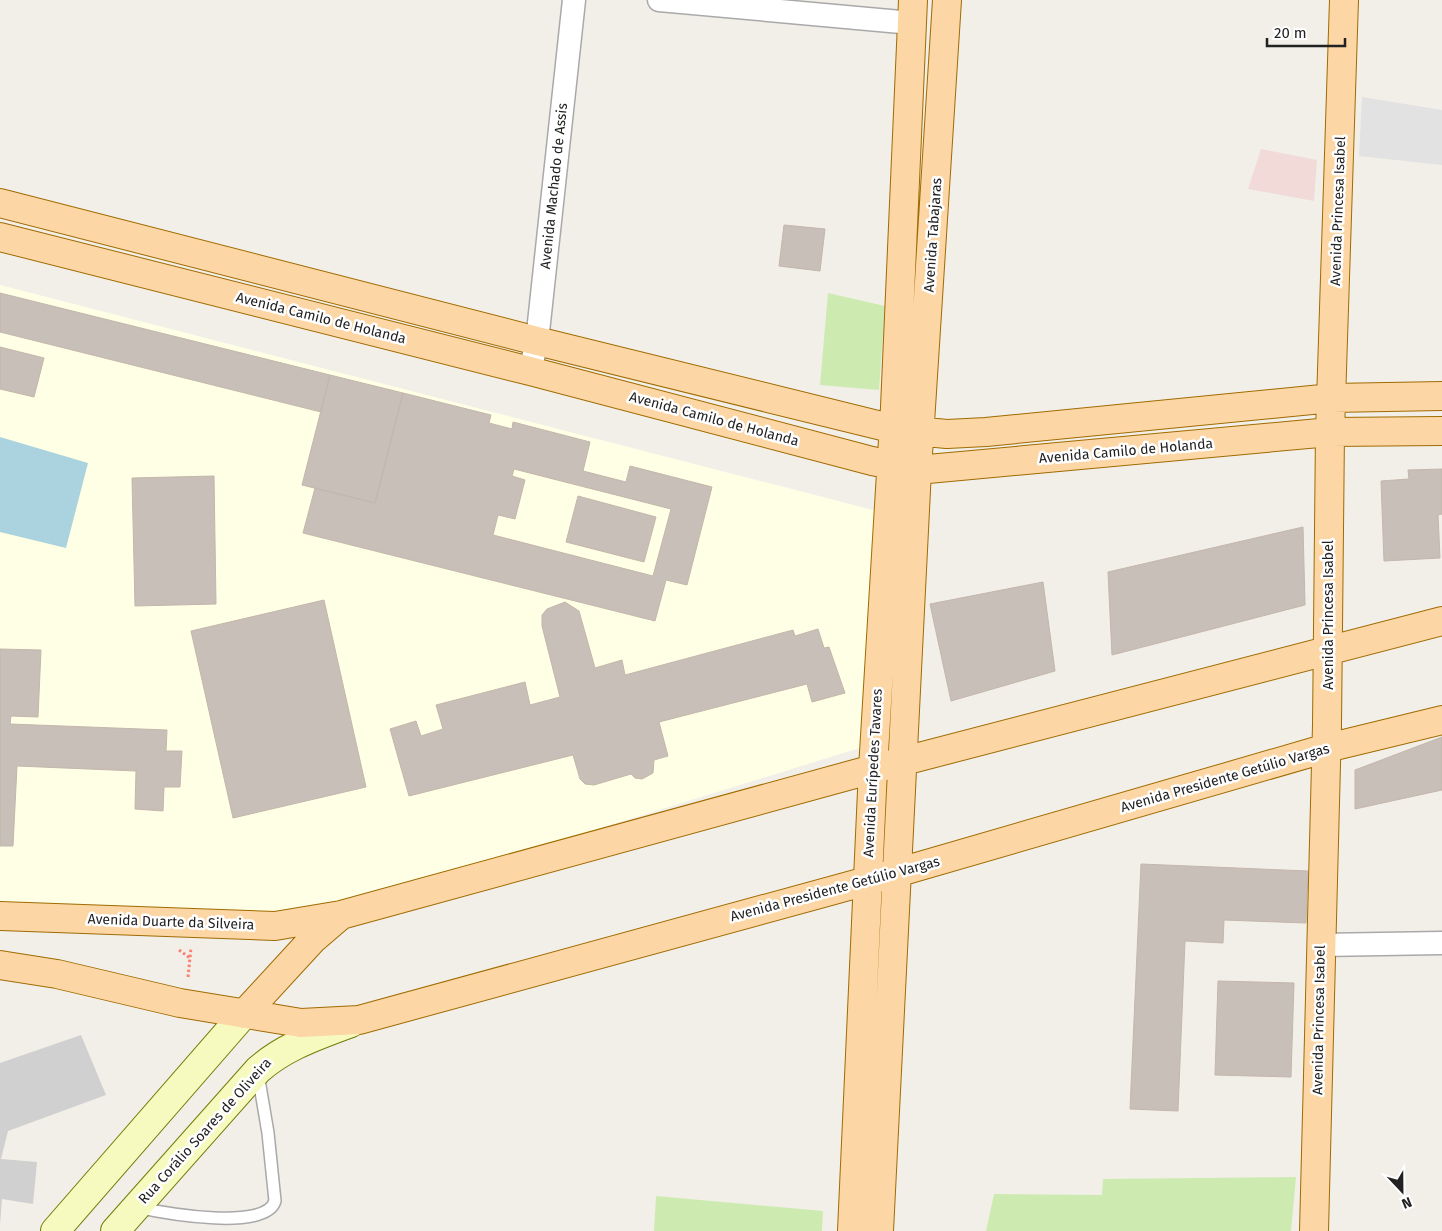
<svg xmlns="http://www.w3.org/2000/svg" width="1442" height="1231" font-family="'Fira Sans',sans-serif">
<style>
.commercial{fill:#f2dad9}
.education{fill:#ffffe5}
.religious{fill:#d0d0d0}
.grass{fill:#cdebb0}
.parking{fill:#e2e2e2}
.water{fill:#aad3df}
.building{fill:#c7bfb8;stroke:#c4b6ab;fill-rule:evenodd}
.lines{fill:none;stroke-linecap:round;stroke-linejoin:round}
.service-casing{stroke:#a9a9a9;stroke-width:14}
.minor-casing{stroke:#a9a9a9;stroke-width:25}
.secondary-casing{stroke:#707d05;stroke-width:30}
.primary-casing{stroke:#a06b00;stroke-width:30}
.path{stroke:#fa8072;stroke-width:3;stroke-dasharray:2.5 2.5;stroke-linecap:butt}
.service{stroke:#fff;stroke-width:11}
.minor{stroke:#fff;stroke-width:22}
.secondary{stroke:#f7fabf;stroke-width:28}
.primary{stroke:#fcd6a4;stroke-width:28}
.labels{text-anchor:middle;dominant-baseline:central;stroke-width:5;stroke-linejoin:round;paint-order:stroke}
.street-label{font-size:14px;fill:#222;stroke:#fff}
</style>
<rect width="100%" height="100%" fill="#f2efe9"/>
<!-- commercial -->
<path class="commercial" d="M1261 149 1317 160 1314 201 1248 189Z"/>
<!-- education -->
<path class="education" d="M0 285 877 511 863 747 290 924 0 908Z"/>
<!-- religious -->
<path class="religious" d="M81 1035 106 1095 8 1131 1 1159 37 1162 33 1204 2 1199 0 1225V1063Z"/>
<!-- grass -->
<path class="grass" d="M828 293 885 306 879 390 820 385Z
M1296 1177 1291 1231H986L994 1194 1102 1195 1103 1179Z
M656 1196 823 1211 822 1231H654Z"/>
<!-- parking -->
<path class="parking" d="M1362 97 1442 110V165L1359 156Z"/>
<!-- water -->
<path class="water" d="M0 437 88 463 66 548 0 532Z"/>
<!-- building -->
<path class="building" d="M784 225 825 229 820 271 779 266Z
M0 293 330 375 321 412 0 332Z
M0 347 44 358 34 397 0 389Z
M330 375 403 393 375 503 302 485Z
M403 393 491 415 489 423 512 429 513 422 590 442 583 471 626 482 630 466 712 487 687 585 666 580 655 621 303 533 315 488 375 503ZM514 469 671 509 653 576 493 535 498 515 515 519 525 480 512 476Z
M1442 469V514L1438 515 1440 558 1384 561 1381 481 1409 479 1408 470Z
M214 476 216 604 135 606 132 478Z
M578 496 656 517 644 562 566 542Z
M1303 527 1305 605 1112 655 1108 572Z
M1043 582 1055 671 951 701 930 604Z
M324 600 366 787 233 818 191 631Z
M565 602 579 611 595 668 622 660 625 675 793 630 795 636 818 629 824 648 829 647 845 693 812 702 807 684 659 722 668 756 654 760 653 773 642 779 635 778 631 774 594 785 585 784 580 779 573 755 409 796 390 729 416 721 421 736 443 729 436 705 525 682 530 705 560 697 542 626V615L547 609Z
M0 649 41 650 38 717 11 716 10 724 167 730 166 751H182L180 787H164L163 811 135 809 136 771 17 766 13 846H0Z
M1442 737V790L1355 809V770Z
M1141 864 1308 871 1306 923 1224 920 1223 943 1185 941 1178 1111 1130 1109Z
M1218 981 1294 983 1291 1077 1215 1075Z"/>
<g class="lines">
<defs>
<path id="service" d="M136 1207C168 1214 266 1231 275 1201L268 1133 258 1074"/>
<path id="minor" d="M659 0 912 23
M530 371 537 341 574 0
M1321 945 1442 943"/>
<path id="secondary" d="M55 1231 244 1014
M115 1231 258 1070C285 1046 317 1036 351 1023"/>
<path id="primary" d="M0 203 537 341 894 429 947 434 986 432 1332 398 1442 396
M0 237 530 371 872 461 917 470 1330 432 1442 431
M0 916 275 926 341 915 873 769 1442 621
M0 965 57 974 180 1003 301 1023 359 1020 896 873 1327 748 1442 720
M244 1014 313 939 341 915
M852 1231 873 769 895 407 913 0
M879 1231 917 470 947 0
M1314 1231 1327 725 1330 432 1344 0"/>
</defs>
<!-- service casing -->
<use href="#service" class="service-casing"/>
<!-- minor casing -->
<use href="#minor" class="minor-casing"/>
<!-- secondary casing -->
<use href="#secondary" class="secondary-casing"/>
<!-- primary casing -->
<use href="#primary" class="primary-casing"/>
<!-- path -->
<path class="path" d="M179 950 190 958
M188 977 191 948"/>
<!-- service -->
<use href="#service" class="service"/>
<!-- minor -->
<use href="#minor" class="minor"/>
<!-- secondary -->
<use href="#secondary" class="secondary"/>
<!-- primary -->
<use href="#primary" class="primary"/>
</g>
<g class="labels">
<!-- street labels -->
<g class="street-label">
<text transform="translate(554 186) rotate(-84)">Avenida Machado de Assis</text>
<text transform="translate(1338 211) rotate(-88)">Avenida Princesa Isabel</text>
<text transform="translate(933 235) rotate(-86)">Avenida Tabajaras</text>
<text transform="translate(321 318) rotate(14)">Avenida Camilo de Holanda</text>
<text transform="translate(714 419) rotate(15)">Avenida Camilo de Holanda</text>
<text transform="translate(1126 451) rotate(-5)">Avenida Camilo de Holanda</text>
<text transform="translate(1328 615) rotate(-90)">Avenida Princesa Isabel</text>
<text transform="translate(873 773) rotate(-87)">Avenida Eurípedes Tavares</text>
<text transform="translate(1225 778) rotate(-16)">Avenida Presidente Getúlio Vargas</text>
<text transform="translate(835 889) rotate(-15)">Avenida Presidente Getúlio Vargas</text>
<text transform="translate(171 922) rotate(2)">Avenida Duarte da Silveira</text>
<text transform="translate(1319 1020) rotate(-89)">Avenida Princesa Isabel</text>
<text transform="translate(205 1131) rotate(-48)">Rua Corálio Soares de Oliveira</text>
</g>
</g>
<!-- north arrow -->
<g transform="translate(1402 1191) rotate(158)" stroke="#ffffff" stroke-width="4" paint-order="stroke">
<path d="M0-4L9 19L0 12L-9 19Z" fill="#222222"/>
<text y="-8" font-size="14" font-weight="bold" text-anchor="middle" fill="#222222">N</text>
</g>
<!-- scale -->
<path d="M1267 38v8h78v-8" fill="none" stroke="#222222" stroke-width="2.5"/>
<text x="1274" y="38" font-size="15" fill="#222222" stroke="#ffffff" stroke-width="4" paint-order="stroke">20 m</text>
</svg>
